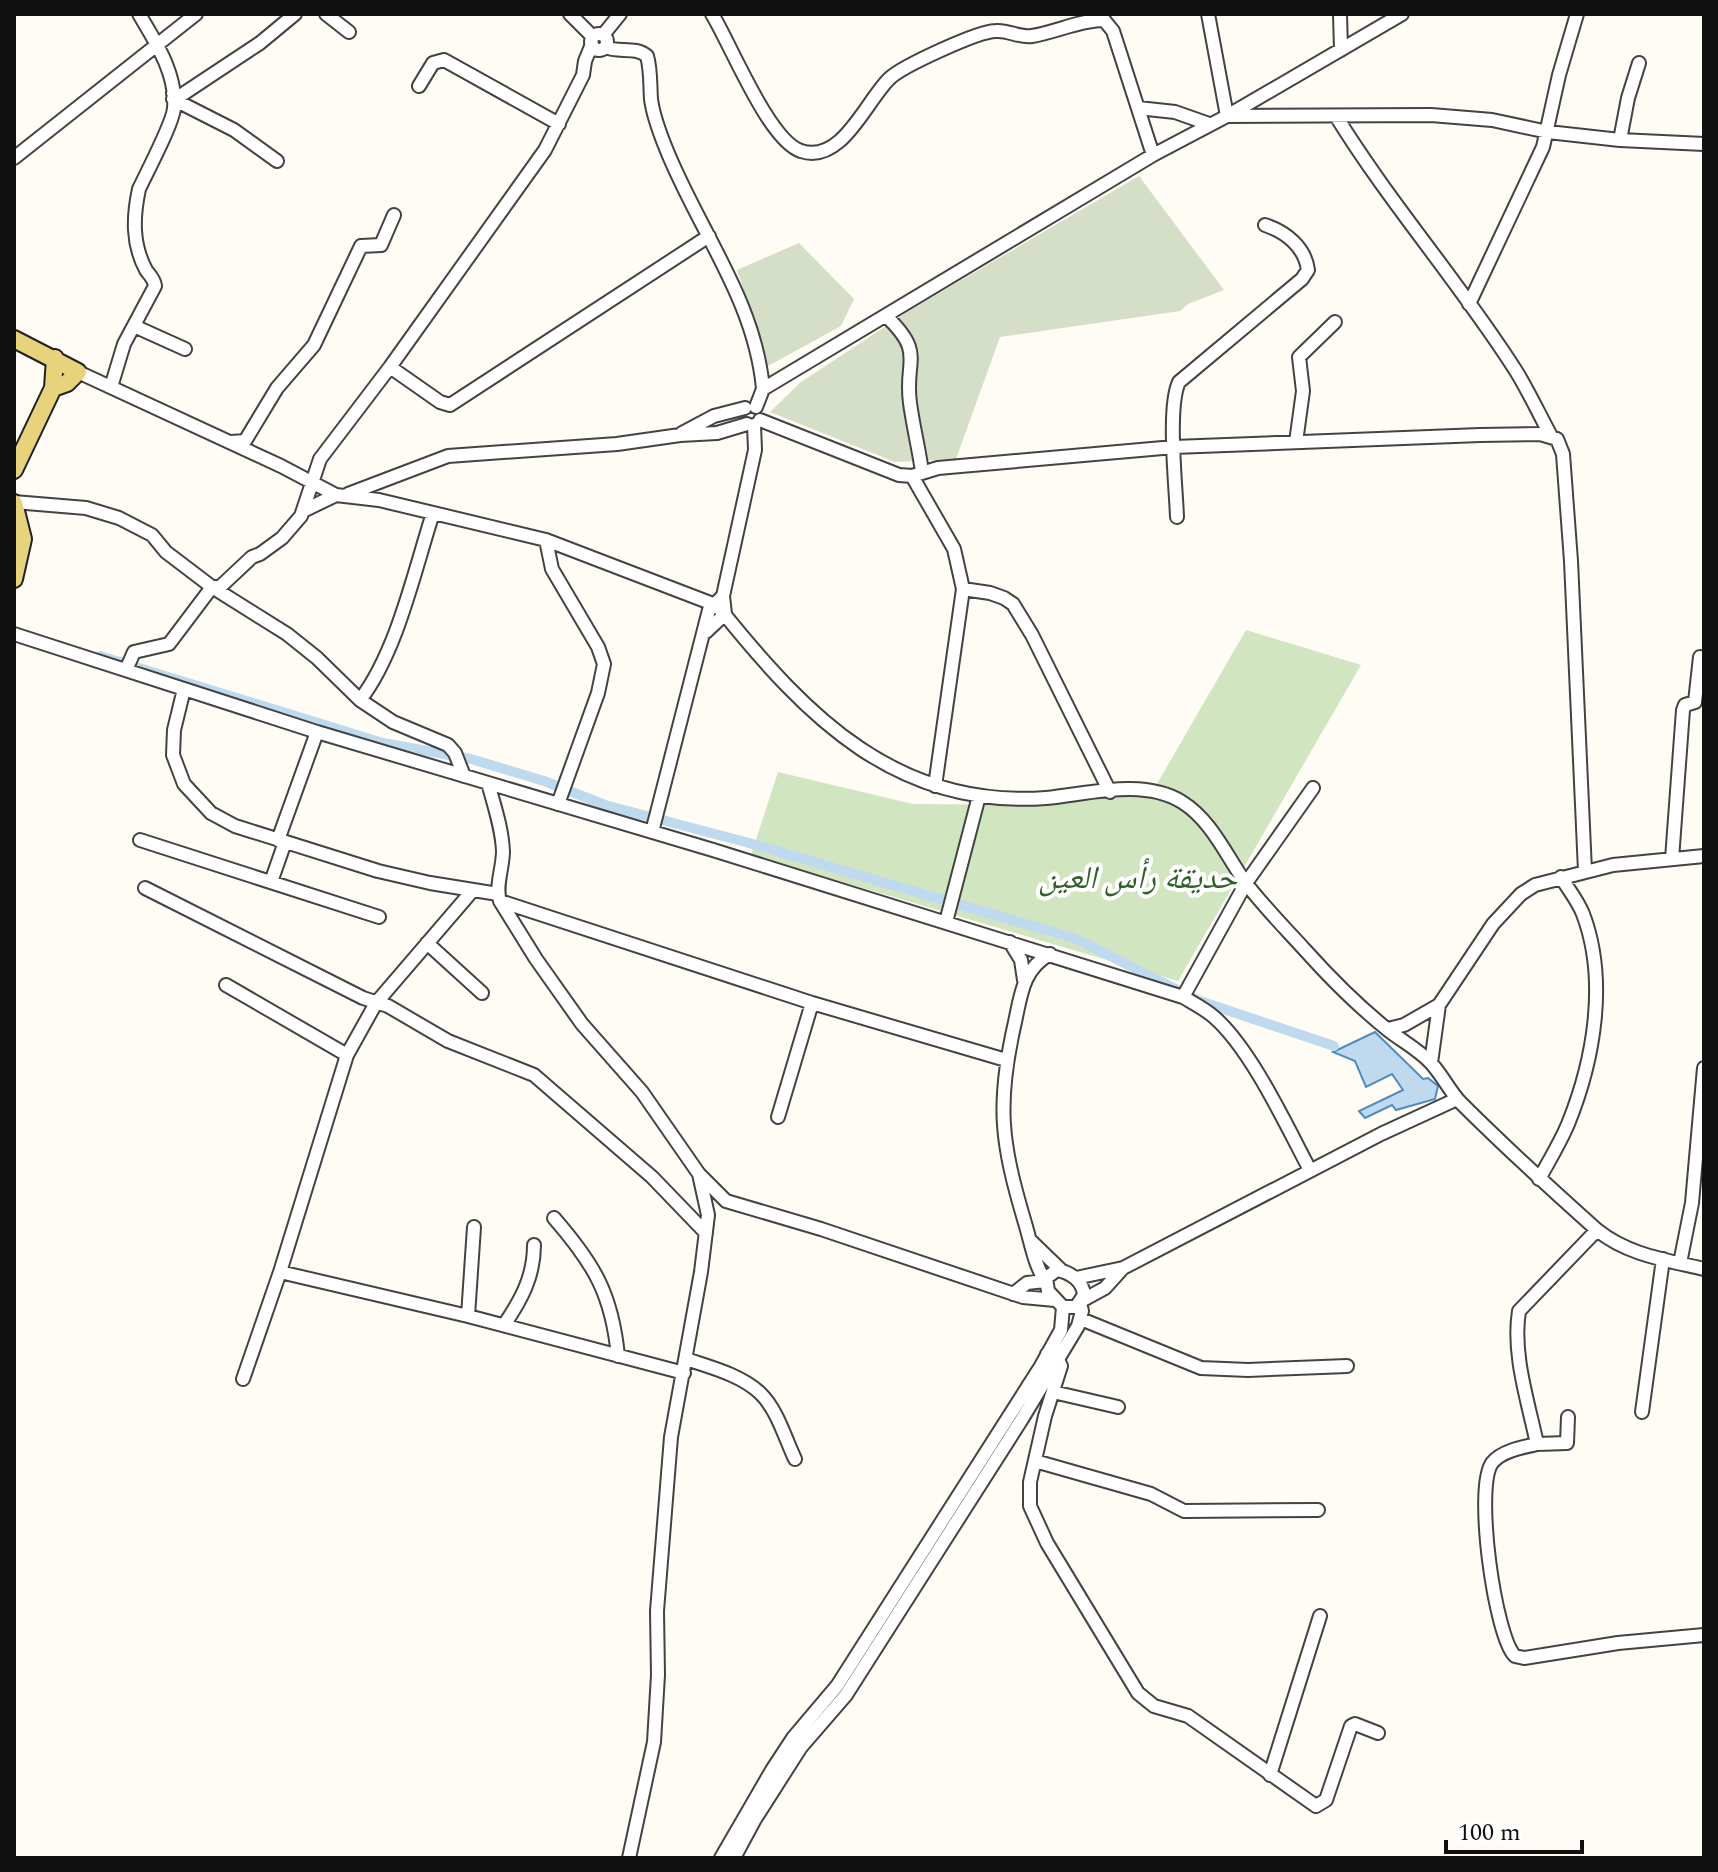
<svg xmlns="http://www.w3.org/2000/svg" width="1718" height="1872" font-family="Spectral,'Noto Naskh Arabic',serif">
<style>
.green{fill:#d2e5c1}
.cemetery{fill:#d5dec7}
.water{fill:#bfdaef;stroke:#4f8bbd;stroke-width:2}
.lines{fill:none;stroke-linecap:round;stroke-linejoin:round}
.canal{stroke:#bfdaef;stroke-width:10}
.minor-casing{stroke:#434343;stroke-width:16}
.major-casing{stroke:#212121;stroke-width:20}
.minor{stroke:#fff;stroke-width:12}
.major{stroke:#e7d37b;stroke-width:16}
.labels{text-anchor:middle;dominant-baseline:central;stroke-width:8;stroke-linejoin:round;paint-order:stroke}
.park-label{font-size:32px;font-style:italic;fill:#306028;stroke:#fff}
</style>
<rect width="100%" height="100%" fill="#fefcf4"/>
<!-- green -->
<path class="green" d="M1246 630 1361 665 1178 981 751 855 778 772 913 804 1040 805 1154 789Z"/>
<!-- cemetery -->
<path class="cemetery" d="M1139 176 1224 290 1188 304 1180 311 1000 337 956 459 895 462 770 412 801 382 912 309Z
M799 243 854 299 841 326 768 366 737 270Z"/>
<!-- water -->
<path class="water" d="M1375 1032 1423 1079 1428 1078 1438 1086 1435 1099 1396 1110 1392 1105 1365 1118 1359 1111 1403 1090 1392 1074 1366 1087 1355 1061 1333 1052Z"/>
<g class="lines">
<!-- canal -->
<path class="canal" d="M100 656 383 743 471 759 544 781 605 805 749 843 1077 939 1197 1000 1334 1046"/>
<defs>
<path id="minor" d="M326 14 349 32
M570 14 593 37
M712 14C731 45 769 141 801 151 842 165 867 99 890 78 903 66 978 31 996 31 1009 30 1019 38 1032 36 1056 32 1080 20 1104 20L1113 31 1153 155
M1208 14 1227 116 1431 115 1492 120 1548 132 1620 140 1704 144
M1340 14 1341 50
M591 42a8 8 0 1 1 16 0a8 8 0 1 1-16 0Z
M603 35 620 14
M605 47C619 53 635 46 647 56 651 70 650 85 651 99 653 115 659 131 665 146 697 228 755 299 763 389
M419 86 433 63 444 60 559 124
M173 93 180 96 260 43 295 14
M173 99 234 130 277 161
M1138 108 1175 112 1209 124
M1336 116C1391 205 1460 283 1516 371 1529 392 1539 414 1551 436
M1620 140 1628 98 1639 63
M14 158 196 14
M1469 304 1543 147 1559 75 1577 14
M886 316C926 354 904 360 910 403 913 426 919 449 922 472
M134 326 185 349
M390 367 440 402 450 405 709 236
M78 372 281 466 336 495 379 500 546 540 713 604 721 610C807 717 897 809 1046 798 1089 794 1143 778 1182 802 1211 820 1226 855 1245 882 1263 906 1285 928 1305 950 1331 979 1358 1006 1388 1030 1402 1041 1419 1050 1431 1063 1442 1075 1449 1090 1460 1102 1504 1146 1550 1188 1597 1230 1628 1255 1666 1260 1704 1269
M111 387 124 344 155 286C154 278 150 276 146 270 132 244 133 217 139 189 147 172 173 123 174 108 177 74 155 41 139 14
M756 407 763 389 1153 155 1227 116 1402 14
M760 420 899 475 912 476 938 468 1174 447 1480 435 1540 434 1557 439 1563 454 1571 561 1585 871
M682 433 714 416 745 408
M231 442 245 441 277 388 314 345 361 246 381 245 394 215
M1296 442 1303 391 1299 357 1335 322
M912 476 954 549 963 589 935 786
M348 494 448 456 617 444 680 435 717 433 747 424
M14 502 86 508 119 518 152 535 166 552 212 587 169 644 134 652 126 670
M305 510 336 495
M1177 517C1176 487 1167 407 1179 382L1302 279 1308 270C1305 247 1286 232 1265 225
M546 540 552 569 598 647 604 664 598 693 558 804
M212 587H220L252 557 260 554 282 538 301 516 320 459 390 367 545 150 583 75 585 61 592 44
M212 587 287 634 317 658 360 700 393 722 448 745 455 753 464 776
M963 589 990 593 1004 598 1013 604 1032 635 1110 792
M706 632 725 614 723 596 755 450 754 425
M14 634 317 732 713 850 1183 997C1193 1003 1205 1009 1214 1017 1251 1049 1286 1125 1310 1170
M184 689 174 730 173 755 184 784 211 813 235 826 378 871 430 883 498 894
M360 700C397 652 414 572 433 513
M488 783C494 805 502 828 503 851 503 868 495 886 500 901L536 959 582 1024 642 1092 699 1174 726 1201 821 1229 1023 1297 1055 1300
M652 832 709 610 723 596
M140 840 379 917
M278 840 317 732
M1672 859 1683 710 1685 705 1695 702 1700 657
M271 882 285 842
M145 888 363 998 388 1006 448 1041 534 1075 652 1177 706 1233
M500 901 812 1003 1006 1060
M946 922 979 796
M1010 942 1021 960 1024 980
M427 943 482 993
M226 985 347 1055
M1183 997 1246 883 1313 788
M1388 1029 1404 1025 1439 1005 1493 924 1521 894 1535 885 1613 865 1704 856
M1431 1063 1439 1005
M778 1117 812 1003
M1539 1179C1549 1161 1560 1143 1568 1124 1594 1060 1608 980 1583 914 1578 901 1568 889 1561 877
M554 1218C594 1264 612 1294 618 1356
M1597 1230 1519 1311C1512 1354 1528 1401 1537 1444 1523 1447 1501 1451 1492 1463 1474 1488 1495 1637 1515 1656L1524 1658 1618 1643 1704 1635
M1030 1240 1061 1270
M1680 1263 1692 1203 1704 1068
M1057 1270C1070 1272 1083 1281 1084 1295L1076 1307H1063L1048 1291 1046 1278Z
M280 1272 468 1316 684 1373
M1076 1278 1123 1268 1381 1134 1457 1099
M1045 1281C1034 1263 1031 1243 1025 1223 1001 1142 996 1105 1015 1022 1021 994 1023 969 1050 954
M1013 1294 1027 1283 1045 1281
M1083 1300 1105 1288 1123 1268
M468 1316 474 1227
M1081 1319 1201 1368 1248 1370 1347 1366
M504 1325C521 1300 534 1277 534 1245
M1047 1354 1058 1360 1061 1366 1045 1416 1030 1482V1506L1047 1543 1138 1693 1154 1706 1188 1716 1316 1806 1326 1800 1351 1726 1355 1724 1378 1733
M686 1359C710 1367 741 1375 760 1393 777 1409 785 1438 795 1459
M243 1379 280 1272 347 1055 376 1003 473 890
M1053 1392 1118 1407
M1642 1412 1663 1259
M1537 1444 1567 1443 1568 1417
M1035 1461 1151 1494 1184 1511 1318 1510
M1270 1775 1320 1616
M629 1858 654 1742 658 1675 657 1611 671 1437 701 1272 708 1215 699 1174
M721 1858 772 1770 793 1738 837 1686 1041 1366 1061 1330 1063 1307
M734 1858 755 1819 801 1747 846 1695 1022 1419 1078 1326 1082 1311 1080 1304"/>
<path id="major" d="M14 339 78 372 67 383 53 388
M14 470 53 388 55 358
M14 503 23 539 14 579"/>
</defs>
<!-- minor casing -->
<use href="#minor" class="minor-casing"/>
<!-- major casing -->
<use href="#major" class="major-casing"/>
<!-- minor -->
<use href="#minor" class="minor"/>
<!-- major -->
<use href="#major" class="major"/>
</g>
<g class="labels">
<!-- park labels -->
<g class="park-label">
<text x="1138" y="878">حديقة رأس العين</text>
</g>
</g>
<!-- border -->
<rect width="1718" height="1872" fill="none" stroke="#101010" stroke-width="32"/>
<!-- scale -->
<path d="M1446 1840v12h136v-12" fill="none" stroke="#101010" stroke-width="4"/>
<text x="1458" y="1840" font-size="24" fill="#101010" stroke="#ffffff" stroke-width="6" paint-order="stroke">100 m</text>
</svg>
